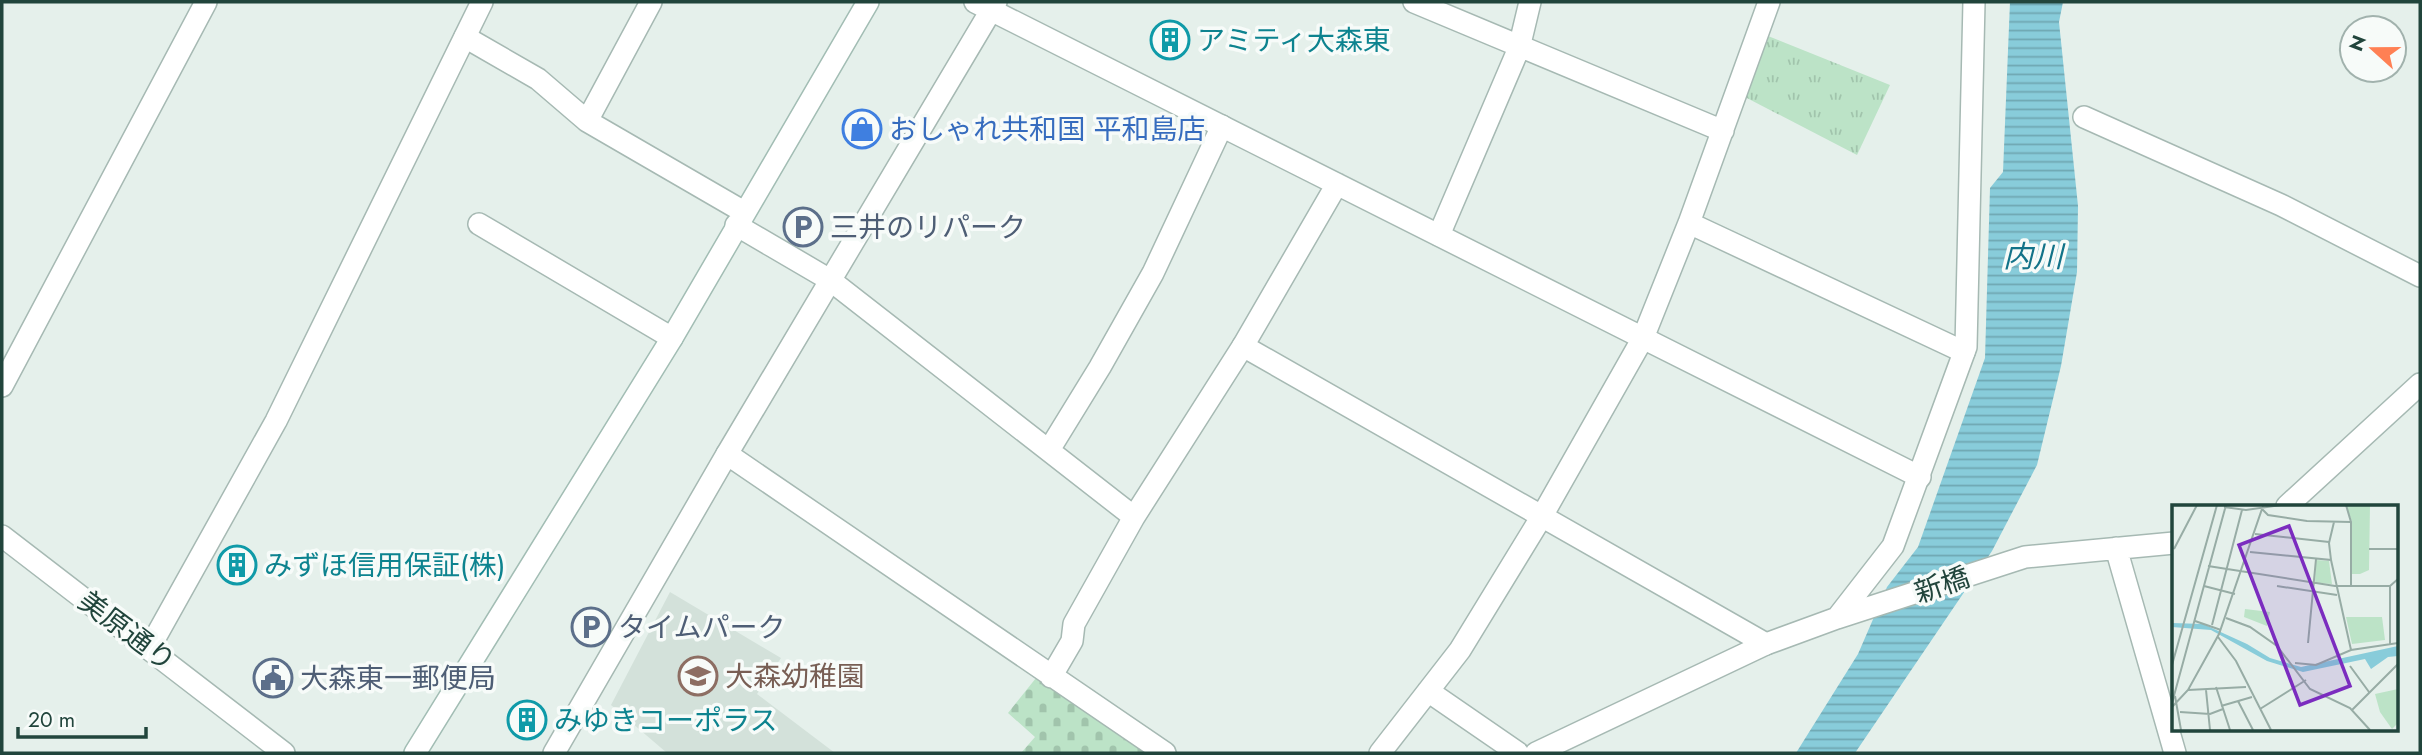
<svg xmlns="http://www.w3.org/2000/svg" width="2422" height="755" font-family="Jost,'Noto Sans JP',sans-serif">
<style>
.built{fill:#d3e1da}
.cemetery{fill:url(#cemetery-stones)}
.park{fill:url(#park-tufts)}
.water{fill:url(#water-rules)}
.lines{fill:none;stroke-linecap:round;stroke-linejoin:round}
.lane-casing{stroke:#a6b9b3;stroke-width:24}
.street-casing{stroke:#a6b9b3;stroke-width:24}
.secondary-casing{stroke:#a2bdb4;stroke-width:24}
.lane{stroke:#fff;stroke-width:21}
.street{stroke:#fff;stroke-width:21}
.secondary{stroke:#fff;stroke-width:21}
.labels{text-anchor:middle;dominant-baseline:central;stroke-width:7;stroke-linejoin:round;paint-order:stroke}
.culture-label{font-size:28px;fill:#0d838f;stroke:#f7fbf9;text-anchor:start}
.shop-label{font-size:28px;fill:#366cbe;stroke:#f7fbf9;text-anchor:start}
.service-label{font-size:28px;fill:#4e5e75;stroke:#f7fbf9;text-anchor:start}
.street-label{font-size:28px;fill:#21453c;stroke:#f7fbf9}
.education-label{font-size:28px;fill:#785e54;stroke:#f7fbf9;text-anchor:start}
.water-label{font-size:30px;font-style:italic;fill:#137389;stroke:#f7fbf9}
.inset-road{fill:none;stroke:#97aca5;stroke-width:2}
.view{fill:#7b2cbf;fill-opacity:0.15;stroke:#7b2cbf;stroke-width:3.5}
.inset-edge{fill:none;stroke:#21453c;stroke-width:3.5}
</style>
<defs>
<pattern id="cemetery-stones" width="16" height="16" patternUnits="userSpaceOnUse" patternTransform="scale(1.75)"><rect width="16" height="16" fill="#bce3c7"/><path d="M2 7V4a2 2 0 0 1 4 0v3zM10 15v-3a2 2 0 0 1 4 0v3z" fill="#a1c4ac"/></pattern>
<pattern id="park-tufts" width="24" height="20" patternUnits="userSpaceOnUse" patternTransform="scale(1.75)"><rect width="24" height="20" fill="#bce3c7"/><path d="M3 7l-1-3M5 7V3M7 7l1-3M15 17l-1-3M17 17v-4M19 17l1-3" fill="none" stroke="#a1c4ac"/></pattern>
<pattern id="water-rules" width="6" height="5" patternUnits="userSpaceOnUse" patternTransform="scale(1.75)"><rect width="6" height="5" fill="#88ccda"/><path d="M0 2.5h6" fill="none" stroke="#6fa7b2"/></pattern>
</defs>
<rect width="100%" height="100%" fill="#e5f0eb"/>
<!-- built -->
<path class="built" d="M670 592 781 658 757 694 835 753H667L611 705Z"/>
<!-- cemetery -->
<path class="cemetery" d="M1040 673 1158 753H1021L1035 737 1008 713Z"/>
<!-- park -->
<path class="park" d="M1768 36 1890 85 1857 155 1745 97Z"/>
<!-- water -->
<path class="water" d="M2010 2H2063L2059 22 2078 206 2077 272 2061 366 2037 465 1992 551 1855 753H1796L1858 654 1887 587 1918 547 1985 358 1990 188 2003 172Z"/>
<g class="lines">
<defs>
<path id="lane" d="M1414 2 1723 131
M465 37 538 79 587 121 744 212
M2084 117 2281 205 2420 276
M587 121 651 2
M1689 223 1964 352
M479 224 672 338
M736 225 830 280 1134 517 1243 346 1766 644
M1439 235 1519 48 1530 2
M1643 338 1920 477
M1049 450 1100 367 1153 273 1222 126
M1051 677 1072 641 1074 624 1134 517
M1428 691 1518 753
M554 753 727 454 1165 753
M1380 753 1460 650 1542 516 1643 338 1689 223 1769 2"/>
<path id="street" d="M975 2 1643 338
M1243 346 1337 184
M2 386 206 2
M727 454 996 2
M2287 506 2420 384
M2 536 284 753
M2116 548 2175 753
M1837 618 1893 546 1966 347 1974 2
M150 647 276 421 482 2
M1536 753 1766 644 1837 618 2025 557 2174 543"/>
<path id="secondary" d="M415 753 672 338 868 2"/>
</defs>
<!-- lane casing -->
<use href="#lane" class="lane-casing"/>
<!-- street casing -->
<use href="#street" class="street-casing"/>
<!-- secondary casing -->
<use href="#secondary" class="secondary-casing"/>
<!-- lane -->
<use href="#lane" class="lane"/>
<!-- street -->
<use href="#street" class="street"/>
<!-- secondary -->
<use href="#secondary" class="secondary"/>
</g>
<!-- icons -->
<defs>
<symbol id="building-ring" viewBox="-11 -11 22 22"><circle r="9.5" fill="#f7fbf9" stroke="#0f9aa8" stroke-width="1.5"/><path d="M-4-6H4V6H1V3H-1V6H-4ZM-2.5-4.3h1.7v1.8h-1.7ZM.8-4.3h1.7v1.8H.8ZM-2.5-1h1.7V.8h-1.7ZM.8-1h1.7V.8H.8Z" fill="#0f9aa8"/></symbol>
<symbol id="shop-ring" viewBox="-11 -11 22 22"><circle r="9.5" fill="#f7fbf9" stroke="#3f7fe0" stroke-width="1.5"/><path d="M-5-2.5h2.3a2.7 3.5 0 0 1 5.4 0H5L5.5 6h-11ZM-1.5-2.5h3a1.5 2.3 0 0 0-3 0Z" fill="#3f7fe0"/></symbol>
<symbol id="parking-ring" viewBox="-11 -11 22 22"><circle r="9.5" fill="#f7fbf9" stroke="#5c6f8a" stroke-width="1.5"/><path d="M-3.5-5.5H1a3.5 3.5 0 0 1 0 7H-1V5.5H-3.5ZM-1-3.4V-.6H.8a1.4 1.4 0 0 0 0-2.8Z" fill="#5c6f8a"/></symbol>
<symbol id="school-ring" viewBox="-11 -11 22 22"><circle r="9.5" fill="#f7fbf9" stroke="#8d6e63" stroke-width="1.5"/><path d="M0-5L7-2L0 1L-7-2ZM-4 1L0 2.5L4 1V4Q0 6-4 4Z" fill="#8d6e63"/></symbol>
<symbol id="civic-ring" viewBox="-11 -11 22 22"><circle r="9.5" fill="#f7fbf9" stroke="#5c6f8a" stroke-width="1.5"/><path d="M-.6-6.5H3V-4.5H.6V-3L4-1V1h2V6H-6V1h2V-1L-.6-3ZM-1.2 2.5V6h2.4V2.5Z" fill="#5c6f8a"/></symbol>
</defs>
<g fill-rule="evenodd">
<use href="#building-ring" x="1148" y="18" width="44" height="44"/>
<use href="#shop-ring" x="840" y="107" width="44" height="44"/>
<use href="#parking-ring" x="781" y="205" width="44" height="44"/>
<use href="#building-ring" x="215" y="543" width="44" height="44"/>
<use href="#parking-ring" x="569" y="605" width="44" height="44"/>
<use href="#school-ring" x="676" y="654" width="44" height="44"/>
<use href="#civic-ring" x="251" y="656" width="44" height="44"/>
<use href="#building-ring" x="505" y="698" width="44" height="44"/>
</g>
<g class="labels">
<!-- culture labels -->
<g class="culture-label">
<text x="1197" y="40">アミティ大森東</text>
<text x="264" y="565">みずほ信用保証(株)</text>
<text x="554" y="720">みゆきコーポラス</text>
</g>
<!-- shop labels -->
<g class="shop-label">
<text x="889" y="129">おしゃれ共和国 平和島店</text>
</g>
<!-- service labels -->
<g class="service-label">
<text x="830" y="227">三井のリパーク</text>
<text x="618" y="627">タイムパーク</text>
<text x="300" y="678">大森東一郵便局</text>
</g>
<!-- street labels -->
<g class="street-label">
<text transform="translate(1942 585) rotate(-19)">新橋</text>
<text transform="translate(127 631) rotate(37)">美原通り</text>
</g>
<!-- education labels -->
<g class="education-label">
<text x="725" y="676">大森幼稚園</text>
</g>
<!-- water labels -->
<g class="water-label">
<text x="2033" y="256">内川</text>
</g>
</g>
<!-- overview -->
<g transform="translate(2172 505)">
<rect width="226" height="226" fill="#e5f0eb"/>
<path d="M174 112H210L213 135 180 139ZM226 184V218L220 224 208 207 203 189Z" fill="#bce3c7"/>
<path d="M73 104 98 107 95 121 72 112Z" fill="#bce3c7"/>
<path d="M174 0H198L197 65 188 69H180V17ZM144 55 157 56 160 79 143 78Z" fill="#bce3c7"/>
<path d="M0 118 31 119 75 139 98 153 129 162 226 141V151L216 152 199 164 193 154 131 167 95 156 39 125 0 122Z" fill="#88ccda"/>
<path class="inset-road" d="M174 0 179 17V81M52 2 74 5 109 0M90 4 96 10 135 16 179 17M83 29 157 37M2 44 25 0M197 44H226M78 47 159 55 179 145M159 55 157 38 162 17M36 61 163 81H218L226 74M32 81 63 89M105 81 165 90M218 81V139M54 113 78 122 105 141 138 184 178 203 198 225M23 116 49 125M40 120 70 5M46 132 64 156 99 225M136 138 144 54M123 158 144 160 179 145 226 138M0 160 45 0M178 161 197 187M44 182 58 225M16 185 74 182M34 185 38 225M3 191 9 225M66 196 81 225M0 198 54 0M49 201 80 192M0 202 16 185 47 129 91 1M88 204 134 175M180 205 226 159M8 207 38 209 51 204"/>
<path class="view" d="M117 21 178 181 128 200 67 40Z"/>
<rect width="226" height="226" class="inset-edge"/>
</g>
<!-- border -->
<rect width="2422" height="755" fill="none" stroke="#21453c" stroke-width="7"/>
<!-- north arrow -->
<g transform="translate(2373 49) rotate(291)"><circle r="33" fill="#f7fbf9" stroke="#a1b2ad" stroke-width="2"/>
<path d="M0-5L12 26L0 18L-12 26Z" fill="#ff8054"/>
<text y="-10" font-size="19" font-weight="bold" text-anchor="middle" fill="#21453c">N</text>
</g>
<!-- scale -->
<path d="M18 727v10h128v-10" fill="none" stroke="#21453c" stroke-width="3.5"/>
<text x="28" y="727" font-size="21" fill="#21453c" stroke="#f7fbf9" stroke-width="5" paint-order="stroke">20 m</text>
</svg>
